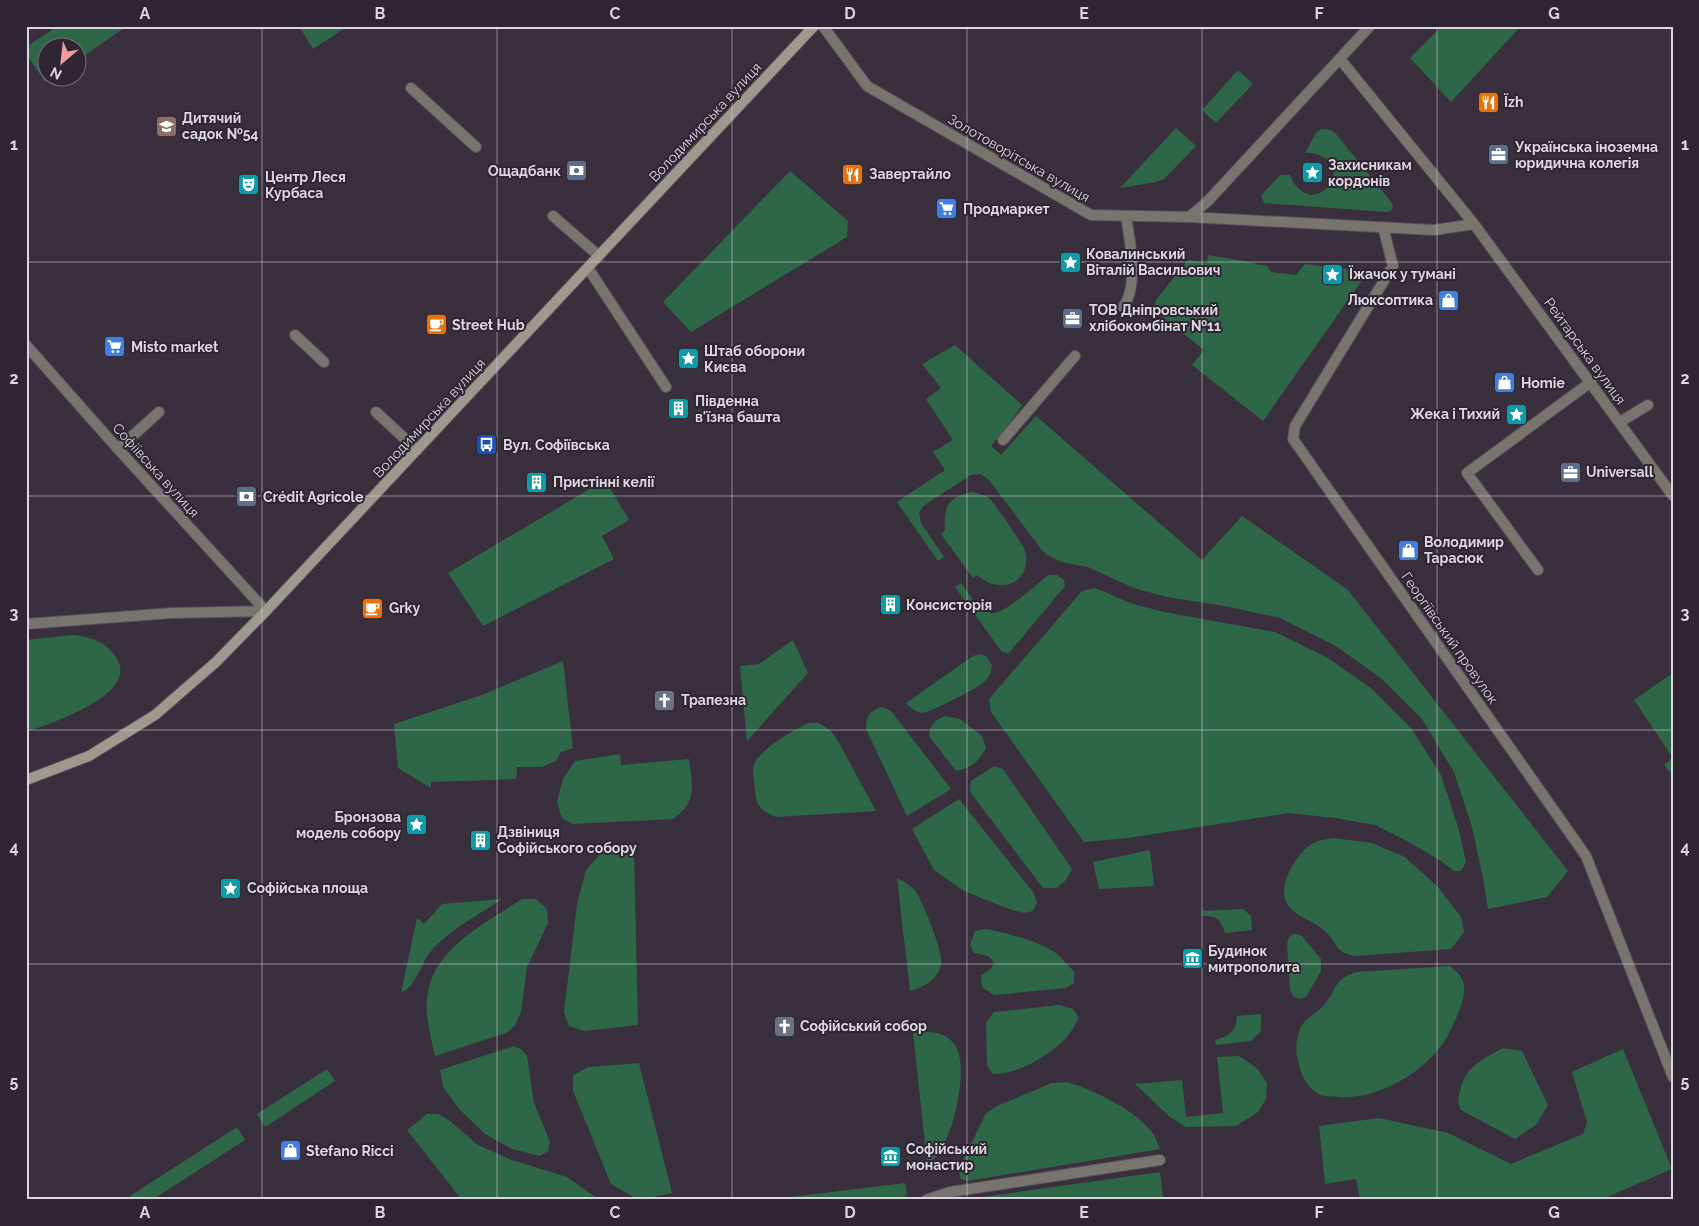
<svg xmlns="http://www.w3.org/2000/svg" width="1699" height="1226" font-family="Raleway,sans-serif">
<style>
.green{fill:#2d6748}
.lines{fill:none;stroke-linecap:round;stroke-linejoin:round}
.service-casing{stroke:#574e5a;stroke-width:12}
.minor-casing{stroke:#574e5a;stroke-width:12}
.secondary-casing{stroke:#574e5a;stroke-width:12}
.service{stroke:#78756e;stroke-width:10}
.minor{stroke:#78756e;stroke-width:10}
.secondary{stroke:#9e998d;stroke-width:10}
.grid{fill:none;stroke:#dcd6de;stroke-width:1;stroke-opacity:0.55}
.labels{text-anchor:middle;dominant-baseline:central;stroke-width:4;stroke-linejoin:round;paint-order:stroke}
.poi-label{font-size:14px;font-weight:bold;fill:#dcd6de;stroke:#302633;text-anchor:start}
.street-label{font-size:14px;fill:#dcd6de;stroke:#302633}
.neatline{fill:none;stroke:#dcd6de;stroke-width:2}
.grid-label{font-size:16px;text-anchor:middle;font-weight:bold;fill:#dcd6de}
</style>
<rect width="100%" height="100%" fill="#3a303d"/>
<!-- green -->
<path class="green" d="M58 26H127L78 60V48H48V78H51L45 81 26 54V47Z
M299 26H348L313 49Z
M1442 26H1521L1451 102 1410 58Z
M1238 70 1253 84 1216 123 1202 110Z
M1176 128 1196 146 1164 179 1156 182 1120 188Z
M1321 129 1331 130 1336 134 1392 203 1393 207 1391 211 1387 212 1264 203 1261 196 1280 175H1290C1295 190 1312 203 1327 188 1344 171 1326 151 1305 153L1316 133Z
M790 171 848 221 847 237 691 332 663 302Z
M1208 255 1255 263V264L1267 266 1271 272 1296 275 1305 264 1363 271 1365 276 1263 421 1192 365 1204 350 1154 310 1156 300 1188 260 1207 263Z
M955 345 1022 405 1005 430 991 446 1001 455 1036 416 1202 560 1242 516 1348 590 1568 871 1547 897 1488 909 1484 883 1472 827 1454 772 1422 719 1382 679 1336 646 1280 618 1224 606 1167 597 1134 588 1088 567 1062 562 1045 554 989 480 981 474 971 475 923 506 919 513 921 523 944 557 938 561 897 502 945 470 933 452 953 440 926 399 941 388 922 364Z
M605 480 629 520 602 536 614 559 483 626 448 573Z
M973 492C977 494 984 495 988 497 993 501 1023 544 1025 551 1026 553 1027 559 1026 562 1024 589 994 591 977 575L973 578 941 534 945 530C943 506 949 496 973 492Z
M1048 575H1057L1064 580 1065 586 1009 653 1002 652 955 587 961 583C969 593 978 612 992 613 1005 614 1037 584 1048 575Z
M1095 588 1130 603 1164 612 1275 632 1328 658 1372 689 1411 728 1441 775 1459 830 1466 862 1461 871H1454L1441 861 1409 842 1375 825 1335 818 1289 813 1128 838 1084 842 991 712 989 699 1082 591Z
M73 635C91 637 105 641 116 657 141 695 51 723 26 732V640Z
M793 640 808 673 747 741 740 666 759 664Z
M980 654 986 656 992 665C991 672 990 677 984 682 978 688 929 713 922 713 915 712 911 708 906 703L973 656Z
M563 661 573 748 561 752 556 761 542 767H517L516 779 431 782V788L398 768 394 724 482 695Z
M1673 673V776L1664 765 1673 758 1634 700Z
M882 707 891 711 951 789 907 816 866 729C866 716 869 711 882 707Z
M945 716 960 719 982 736 986 748C980 760 970 769 956 771L929 736C930 724 934 721 945 716Z
M808 723H819L830 730 838 741 876 811 776 817C760 810 756 806 755 789 754 782 752 772 754 765 758 750 794 730 808 723Z
M620 754 621 765 689 759C692 785 698 802 673 819L572 824 562 818 557 802 563 779 575 761Z
M994 766 1003 769 1072 869 1066 880 1056 888H1043L970 792 971 781Z
M959 799 1033 892 1037 902 1033 911 1024 913 1006 908 964 891 934 870 912 829Z
M1333 838 1372 843 1405 857 1438 887 1461 917 1464 932 1451 949 1355 956C1334 952 1339 945 1326 932 1315 921 1297 918 1288 905 1275 888 1297 851 1314 843 1319 840 1327 839 1333 838Z
M1150 850 1154 886 1099 889 1093 862Z
M600 854H634L638 1025 584 1031 569 1026 564 1012 577 904 586 870Z
M897 878C905 882 912 886 918 895 924 906 944 953 941 965 938 979 923 988 910 991Z
M502 899C480 914 449 930 432 950 420 963 418 985 401 993L417 918 424 924 442 904Z
M522 899H536L547 909 548 923 527 967 521 1012 514 1027 506 1033 435 1056C431 1037 425 1018 427 999 431 949 485 924 522 899Z
M1243 909 1251 916 1252 930 1225 933C1222 920 1216 915 1203 916L1202 911Z
M985 929C1005 932 1041 942 1057 954 1063 959 1069 966 1074 972V983L1066 988 994 995 982 987 981 975 991 969 994 962 988 956 974 953 970 945 975 931Z
M1294 934 1301 935 1321 959V971L1306 997 1299 999 1293 996 1290 990 1287 944 1289 937Z
M1450 966C1454 970 1459 973 1461 977 1470 991 1458 1014 1452 1027 1435 1067 1382 1100 1339 1097 1334 1096 1325 1097 1320 1095 1307 1088 1301 1075 1298 1061 1295 1051 1296 1035 1302 1025 1308 1016 1318 1013 1324 1005 1338 988 1333 979 1357 972Z
M1059 1005 1073 1009 1079 1018C1075 1024 1071 1033 1066 1038 1050 1055 1017 1075 993 1074L987 1066 986 1023 994 1012Z
M1261 1014V1031L1251 1041 1216 1045 1215 1040C1230 1036 1236 1031 1237 1016Z
M913 1032C929 1032 945 1030 955 1045 970 1067 953 1137 937 1156 935 1159 930 1161 927 1163Z
M514 1046 521 1049 527 1056 534 1103 550 1142 548 1151 540 1156 512 1149 485 1134 460 1110 443 1087 440 1070Z
M1503 1048 1522 1051 1548 1105 1537 1124 1515 1139 1461 1110C1457 1101 1458 1097 1461 1087 1466 1066 1485 1058 1503 1048Z
M1623 1049 1672 1169 1600 1200H1360L1356 1179 1325 1184 1319 1126 1379 1118 1448 1133 1511 1164 1583 1134 1587 1122 1572 1072Z
M1239 1056 1257 1068 1267 1083 1266 1099 1258 1112 1236 1126 1186 1127 1170 1117 1135 1084 1182 1080 1186 1117 1223 1113 1217 1057Z
M639 1063 672 1193 639 1200 611 1184 573 1091V1075L589 1067Z
M327 1069 335 1081 265 1127 257 1114Z
M1067 1082C1094 1090 1138 1111 1154 1135 1156 1139 1158 1144 1160 1149L967 1181 960 1178 959 1169 986 1113 997 1106 1052 1083Z
M427 1114H438L450 1121 478 1145 509 1159 567 1177 594 1196 596 1200H462L407 1130Z
M237 1127 245 1140 152 1200H124Z
M1160 1172 1163 1200H970L989 1196Z
M905 1183 907 1194 902 1200H766Z"/>
<g class="lines">
<defs>
<path id="service" d="M411 88 476 147
M553 216 599 256
M588 268 666 387
M1123 307C1139 286 1130 241 1126 216
M295 335 324 362
M376 412 417 450
M1620 422 1648 405
M1003 440 1075 356
M118 449 159 412
M1538 570 1467 473 1591 382
M26 624 172 613 266 611
M926 1200 950 1192 1160 1160"/>
<path id="minor" d="M823 26 867 86 1091 215 1189 217 1434 230 1474 224
M1340 59 1474 224 1673 496
M1189 217 1207 202 1370 26
M1383 227 1393 266 1295 426 1293 439 1586 856 1673 1077
M26 345 118 449 266 611"/>
<path id="secondary" d="M26 780 89 756 155 715 216 662 266 611 814 26"/>
</defs>
<!-- service casing -->
<use href="#service" class="service-casing"/>
<!-- minor casing -->
<use href="#minor" class="minor-casing"/>
<!-- secondary casing -->
<use href="#secondary" class="secondary-casing"/>
<!-- service -->
<use href="#service" class="service"/>
<!-- minor -->
<use href="#minor" class="minor"/>
<!-- secondary -->
<use href="#secondary" class="secondary"/>
</g>
<!-- grid -->
<path class="grid" d="M262 26V1200M497 26V1200M732 26V1200M967 26V1200M1202 26V1200M1437 26V1200M26 262H1673M26 496H1673M26 730H1673M26 964H1673"/>
<!-- icons -->
<defs>
<symbol id="restaurant-square" viewBox="-11 -11 22 22"><rect x="-9" y="-9" width="18" height="18" rx="4" fill="#e8710a" stroke="#302633"/><path d="M-5-6h1v4h1v-4h1v4h1v-4h1v5L-1.5 .5V6h-2V.5L-5-1ZM5-6V6H3V1.5H1.5Q1.5-4 5-6Z" fill="#fff"/></symbol>
<symbol id="school-square" viewBox="-11 -11 22 22"><rect x="-9" y="-9" width="18" height="18" rx="4" fill="#8d6e63" stroke="#302633"/><path d="M0-5L7-2L0 1L-7-2ZM-4 1L0 2.5L4 1V4Q0 6-4 4Z" fill="#fff"/></symbol>
<symbol id="office-square" viewBox="-11 -11 22 22"><rect x="-9" y="-9" width="18" height="18" rx="4" fill="#5c6f8a" stroke="#302633"/><path d="M-6-3h4V-5.5h4V-3h4V5H-6ZM-1-4.5V-3h2v-1.5ZM-6 0V1H6V0Z" fill="#fff"/></symbol>
<symbol id="bank-square" viewBox="-11 -11 22 22"><rect x="-9" y="-9" width="18" height="18" rx="4" fill="#5c6f8a" stroke="#302633"/><path d="M-6-4H6V4H-6ZM0-2.3a2.3 2.3 0 1 0 0 4.6a2.3 2.3 0 1 0 0-4.6Z" fill="#fff"/></symbol>
<symbol id="sight-square" viewBox="-11 -11 22 22"><rect x="-9" y="-9" width="18" height="18" rx="4" fill="#0f9aa8" stroke="#302633"/><path d="M0-6L1.8-2.2L6-1.7L2.9 1.2L3.7 5.4L0 3.3L-3.7 5.4L-2.9 1.2L-6-1.7L-1.8-2.2Z" fill="#fff"/></symbol>
<symbol id="theatre-square" viewBox="-11 -11 22 22"><rect x="-9" y="-9" width="18" height="18" rx="4" fill="#0f9aa8" stroke="#302633"/><path d="M-5-5.5Q0-4 5-5.5V0Q5 5 0 6Q-5 5-5 0ZM-3.3-2.5H-1v1.5H-3.3ZM1-2.5H3.3v1.5H1ZM-2.8 1Q0 5.5 2.8 1Z" fill="#fff"/></symbol>
<symbol id="supermarket-square" viewBox="-11 -11 22 22"><rect x="-9" y="-9" width="18" height="18" rx="4" fill="#3f7fe0" stroke="#302633"/><path d="M-6-5.5h2.5l.6 2H6L4.5 2H-2.5L-4.4-4H-6ZM-1.5 3.2a1.3 1.3 0 1 0 .1 0ZM3 3.2a1.3 1.3 0 1 0 .1 0Z" fill="#fff"/></symbol>
<symbol id="shop-square" viewBox="-11 -11 22 22"><rect x="-9" y="-9" width="18" height="18" rx="4" fill="#3f7fe0" stroke="#302633"/><path d="M-5-2.5h2.3a2.7 3.5 0 0 1 5.4 0H5L5.5 6h-11ZM-1.5-2.5h3a1.5 2.3 0 0 0-3 0Z" fill="#fff"/></symbol>
<symbol id="cafe-square" viewBox="-11 -11 22 22"><rect x="-9" y="-9" width="18" height="18" rx="4" fill="#e8710a" stroke="#302633"/><path d="M-5.5-4.5H6V0H3Q3 3.5 0 3.5H-2.5Q-5.5 3.5-5.5 0ZM3-3.2v2h1.7v-2ZM-6 4.5H4V6H-6Z" fill="#fff"/></symbol>
<symbol id="building-square" viewBox="-11 -11 22 22"><rect x="-9" y="-9" width="18" height="18" rx="4" fill="#0f9aa8" stroke="#302633"/><path d="M-4-6H4V6H1V3H-1V6H-4ZM-2.5-4.3h1.7v1.8h-1.7ZM.8-4.3h1.7v1.8H.8ZM-2.5-1h1.7V.8h-1.7ZM.8-1h1.7V.8H.8Z" fill="#fff"/></symbol>
<symbol id="bus-square" viewBox="-11 -11 22 22"><rect x="-9" y="-9" width="18" height="18" rx="4" fill="#1a4fb4" stroke="#302633"/><path d="M-5-6H5V4H4V6H2V4H-2V6H-4V4H-5ZM-3.5-4V0h7V-4ZM-3.5 1.2v1.5H-2V1.2ZM2 1.2v1.5H3.5V1.2Z" fill="#fff"/></symbol>
<symbol id="church-square" viewBox="-11 -11 22 22"><rect x="-9" y="-9" width="18" height="18" rx="4" fill="#6b7280" stroke="#302633"/><path d="M-1.2-6h2.4v3.5h3.3v2.4h-3.3V6h-2.4V-.1h-3.3v-2.4h3.3Z" fill="#fff"/></symbol>
<symbol id="museum-square" viewBox="-11 -11 22 22"><rect x="-9" y="-9" width="18" height="18" rx="4" fill="#0f9aa8" stroke="#302633"/><path d="M0-6L6-3V-2H-6V-3ZM-5-1h2V3h-2ZM-1-1h2V3h-2ZM3-1h2V3H3ZM-6 4H6V6H-6Z" fill="#fff"/></symbol>
</defs>
<g fill-rule="evenodd">
<use href="#restaurant-square" x="1476" y="90" width="25" height="25"/>
<use href="#school-square" x="154" y="114" width="25" height="25"/>
<use href="#office-square" x="1486" y="142" width="25" height="25"/>
<use href="#bank-square" x="564" y="158" width="25" height="25"/>
<use href="#sight-square" x="1300" y="160" width="25" height="25"/>
<use href="#restaurant-square" x="840" y="162" width="25" height="25"/>
<use href="#theatre-square" x="236" y="172" width="25" height="25"/>
<use href="#supermarket-square" x="934" y="196" width="25" height="25"/>
<use href="#sight-square" x="1058" y="250" width="25" height="25"/>
<use href="#sight-square" x="1320" y="262" width="25" height="25"/>
<use href="#shop-square" x="1436" y="288" width="25" height="25"/>
<use href="#office-square" x="1060" y="306" width="25" height="25"/>
<use href="#cafe-square" x="424" y="312" width="25" height="25"/>
<use href="#supermarket-square" x="102" y="334" width="25" height="25"/>
<use href="#sight-square" x="676" y="346" width="25" height="25"/>
<use href="#shop-square" x="1492" y="370" width="25" height="25"/>
<use href="#building-square" x="666" y="396" width="25" height="25"/>
<use href="#sight-square" x="1504" y="402" width="25" height="25"/>
<use href="#bus-square" x="474" y="432" width="25" height="25"/>
<use href="#office-square" x="1558" y="460" width="25" height="25"/>
<use href="#building-square" x="524" y="470" width="25" height="25"/>
<use href="#bank-square" x="234" y="484" width="25" height="25"/>
<use href="#shop-square" x="1396" y="538" width="25" height="25"/>
<use href="#building-square" x="878" y="592" width="25" height="25"/>
<use href="#cafe-square" x="360" y="596" width="25" height="25"/>
<use href="#church-square" x="652" y="688" width="25" height="25"/>
<use href="#sight-square" x="404" y="812" width="25" height="25"/>
<use href="#building-square" x="468" y="828" width="25" height="25"/>
<use href="#sight-square" x="218" y="876" width="25" height="25"/>
<use href="#museum-square" x="1180" y="946" width="25" height="25"/>
<use href="#church-square" x="772" y="1014" width="25" height="25"/>
<use href="#shop-square" x="278" y="1138" width="25" height="25"/>
<use href="#museum-square" x="878" y="1144" width="25" height="25"/>
</g>
<g class="labels">
<!-- poi labels -->
<g class="poi-label">
<text x="1504" y="102">Їzh</text>
<text x="182" y="118">Дитячий<tspan x="182" dy="16">садок №54</tspan></text>
<text x="1515" y="147">Українська іноземна<tspan x="1515" dy="16">юридична колегія</tspan></text>
<text x="1328" y="165">Захисникам<tspan x="1328" dy="16">кордонів</tspan></text>
<text x="561" y="171" text-anchor="end">Ощадбанк</text>
<text x="869" y="174">Завертайло</text>
<text x="265" y="177">Центр Леся<tspan x="265" dy="16">Курбаса</tspan></text>
<text x="963" y="209">Продмаркет</text>
<text x="1086" y="254">Ковалинський<tspan x="1086" dy="16">Віталій Васильович</tspan></text>
<text x="1349" y="274">Їжачок у тумані</text>
<text x="1433" y="300" text-anchor="end">Люксоптика</text>
<text x="1089" y="310">ТОВ Дніпровський<tspan x="1089" dy="16">хлібокомбінат №11</tspan></text>
<text x="452" y="325">Street Hub</text>
<text x="131" y="347">Misto market</text>
<text x="704" y="351">Штаб оборони<tspan x="704" dy="16">Києва</tspan></text>
<text x="1521" y="383">Homie</text>
<text x="695" y="401">Південна<tspan x="695" dy="16">в'їзна башта</tspan></text>
<text x="1500" y="414" text-anchor="end">Жека і Тихий</text>
<text x="503" y="445">Вул. Софіївська</text>
<text x="1586" y="472">Universall</text>
<text x="553" y="482">Пристінні келії</text>
<text x="263" y="497">Crédit Agricole</text>
<text x="1424" y="542">Володимир<tspan x="1424" dy="16">Тарасюк</tspan></text>
<text x="906" y="605">Консисторія</text>
<text x="389" y="608">Grky</text>
<text x="681" y="700">Трапезна</text>
<text x="401" y="817" text-anchor="end">Бронзова<tspan x="401" dy="16">модель собору</tspan></text>
<text x="497" y="832">Дзвіниця<tspan x="497" dy="16">Софійського собору</tspan></text>
<text x="247" y="888">Софійська площа</text>
<text x="1208" y="951">Будинок<tspan x="1208" dy="16">митрополита</tspan></text>
<text x="800" y="1026">Софійський собор</text>
<text x="906" y="1149">Софійський<tspan x="906" dy="16">монастир</tspan></text>
<text x="306" y="1151">Stefano Ricci</text>
</g>
<!-- street labels -->
<g class="street-label">
<text transform="translate(705 122) rotate(-47)">Володимирська вулиця</text>
<text transform="translate(1019 158) rotate(30)">Золотоворітська вулиця</text>
<text transform="translate(1585 351) rotate(54)">Рейтарська вулиця</text>
<text transform="translate(429 418) rotate(-47)">Володимирська вулиця</text>
<text transform="translate(156 470) rotate(48)">Софіївська вулиця</text>
<text transform="translate(1450 638) rotate(55)">Георгіївський провулок</text>
</g>
</g>
<!-- border -->
<rect width="1699" height="1226" fill="none" stroke="#302633" stroke-width="55"/>
<!-- north arrow -->
<g transform="translate(62 62) rotate(208)"><circle r="24" fill="#302633" stroke="#756c77"/>
<path d="M0-4L9 19L0 12L-9 19Z" fill="#f49aa0"/>
<text y="-8" font-size="14" font-weight="bold" text-anchor="middle" fill="#dcd6de">N</text>
</g>
<rect x="28" y="28" width="1644" height="1170" class="neatline"/>
<g class="grid-label">
<text x="145" y="19">A</text>
<text x="380" y="19">B</text>
<text x="615" y="19">C</text>
<text x="850" y="19">D</text>
<text x="1084" y="19">E</text>
<text x="1319" y="19">F</text>
<text x="1554" y="19">G</text>
<text x="14" y="150">1</text>
<text x="1685" y="150">1</text>
<text x="14" y="384">2</text>
<text x="1685" y="384">2</text>
<text x="14" y="619">3</text>
<text x="1685" y="619">3</text>
<text x="14" y="853">4</text>
<text x="1685" y="853">4</text>
<text x="14" y="1087">5</text>
<text x="1685" y="1087">5</text>
<text x="145" y="1218">A</text>
<text x="380" y="1218">B</text>
<text x="615" y="1218">C</text>
<text x="850" y="1218">D</text>
<text x="1084" y="1218">E</text>
<text x="1319" y="1218">F</text>
<text x="1554" y="1218">G</text>
</g>
</svg>
